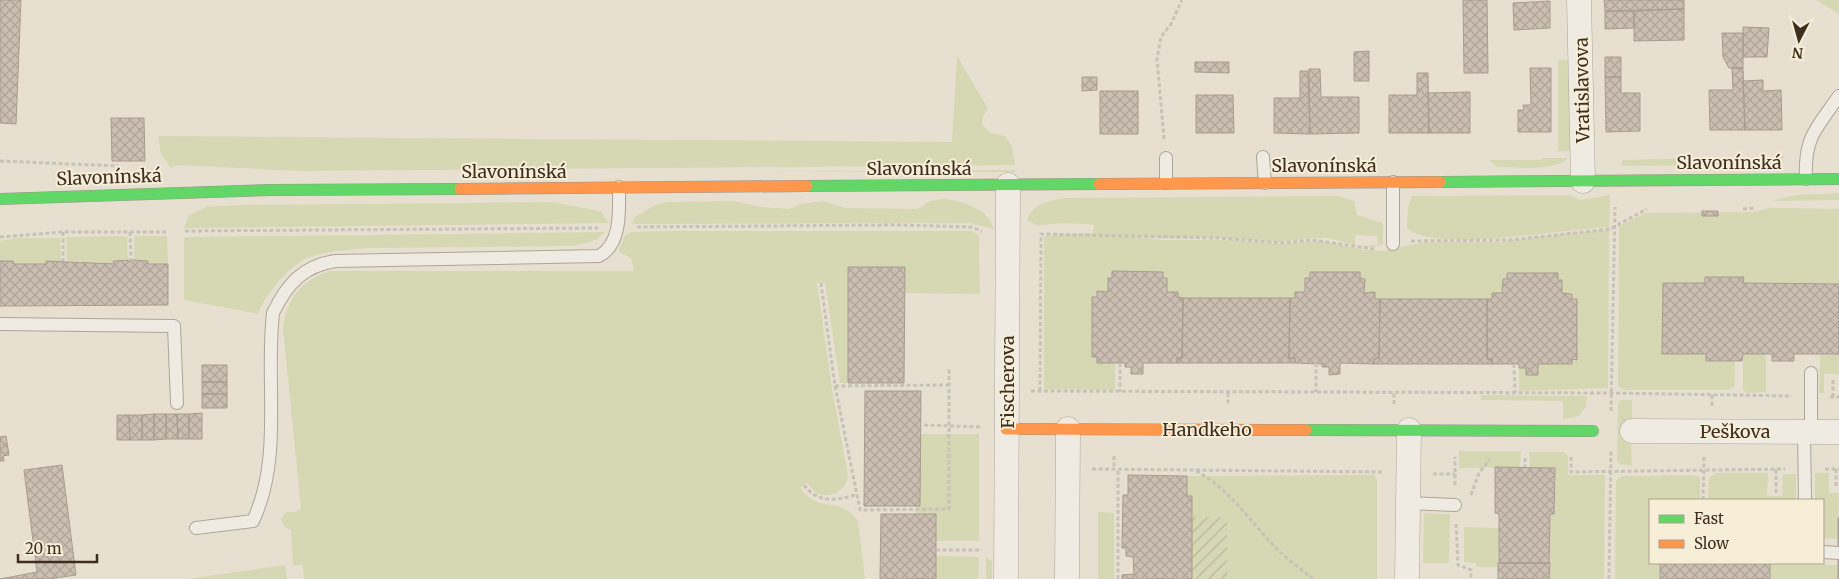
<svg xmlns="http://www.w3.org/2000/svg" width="1839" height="579" font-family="Merriweather,serif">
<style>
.grass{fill:#d6d7b3}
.garden{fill:url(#garden-furrows)}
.building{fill:url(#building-cross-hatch);stroke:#a89c90}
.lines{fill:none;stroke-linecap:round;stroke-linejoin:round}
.lane-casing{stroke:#ada599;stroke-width:14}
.street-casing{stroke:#ada599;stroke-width:25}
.fast-casing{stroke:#9c958a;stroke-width:12}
.slow-casing{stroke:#9c958a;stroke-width:12}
.path{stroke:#c8c2b9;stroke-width:3;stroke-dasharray:4 2.5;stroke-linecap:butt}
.lane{stroke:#efebe3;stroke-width:12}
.street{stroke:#efebe3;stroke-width:24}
.fast{stroke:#63d668;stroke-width:11}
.slow{stroke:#ff974d;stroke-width:11}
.labels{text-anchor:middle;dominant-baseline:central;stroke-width:4;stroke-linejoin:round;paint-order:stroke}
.street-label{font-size:18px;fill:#3d2e20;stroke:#f7eed8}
</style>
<defs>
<pattern id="garden-furrows" width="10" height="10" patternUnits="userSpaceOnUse" patternTransform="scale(1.25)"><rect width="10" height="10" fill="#d6d7b3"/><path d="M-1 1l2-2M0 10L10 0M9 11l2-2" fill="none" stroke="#b9b99a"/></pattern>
<pattern id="building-cross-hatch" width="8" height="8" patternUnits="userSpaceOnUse" patternTransform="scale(1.25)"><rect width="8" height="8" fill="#cbbfb2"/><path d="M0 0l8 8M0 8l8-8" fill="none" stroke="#afa499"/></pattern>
</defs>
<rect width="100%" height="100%" fill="#e7e0d1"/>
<!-- grass -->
<path class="grass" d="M1816 0H1839V14Z
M957 56 988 109 983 116 982 125 991 133 1005 136 1012 147 1015 165 303 171 178 165 171 168 161 154 158 136 952 142Z
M1558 60H1571L1572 151H1558Z
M1785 156 1778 164H1713V159H1778L1777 157Z
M1542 158H1568C1555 172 1516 167 1497 167L1489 160H1541Z
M1698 158V165L1622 166V160Z
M1016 170 1015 172H760Z
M1839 193V200L1771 201 1795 195Z
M1569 195 1580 200 1610 195 1609 227C1569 228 1434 254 1407 228L1408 207 1412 196Z
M1338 196 1354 201 1357 215 1383 223V244L1374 247 1360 246 1378 245 1377 236 1355 235V245L1328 238H1311L1279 242 1211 237 1162 238 1111 235 1164 240H1233L1277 244 1319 241 1365 250 1385 251 1425 242H1500L1563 234 1609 230 1608 388 1519 391V368H1526V375H1537L1538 364H1572V359H1577V300L1572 299V294L1562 293V280L1526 273H1507V279L1503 280 1502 293 1492 299H1375L1374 292 1364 293 1365 279 1360 278V272H1310L1305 292H1295V298H1183L1178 297V292H1167V278H1163V272L1112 271V278H1108V292L1098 291 1097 297H1092V357L1115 363V390L1044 389V236L1093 233 1094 225C1075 223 1056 222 1038 226L1027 220C1032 204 1051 200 1065 198Z
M944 199C964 202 987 207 994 229L969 223 632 224 635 217 643 212 653 206 667 202 733 201 761 207 789 209 801 204 824 201 845 208 917 209 930 201Z
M551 202 595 210 601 212 609 223 184 228 189 215 206 207 242 205Z
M1770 208 1839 209V284L1743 283V277H1705V283H1663V353L1706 354V361H1735L1734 387 1728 390H1626L1618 387 1619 226 1646 213 1753 212Z
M667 231H972L979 236 980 294 904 293 848 383H840L825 283H817L832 389 848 476C846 491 832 498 817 494L807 483 800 487C819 516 837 493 858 521L865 579H304L303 565H293L291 530 285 527 281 519 286 512H295L301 508 283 329C287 298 300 281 330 271H634L631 258 621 253 619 249 625 235 632 232Z
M605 232 596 240 574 246 368 248C349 250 328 251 310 257 291 263 264 296 258 314L184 300V237Z
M127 236 128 261H114V264H81V261H67L66 237Z
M134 236H167L168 264H148V261L134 260Z
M17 238H60L61 261H47L46 264H14L13 261H0V241Z
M1743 354H1766V392L1746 393 1743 389Z
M1839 354V374H1824V393H1819L1820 355Z
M1481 395 1587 396 1586 406 1579 416 1563 419V401L1481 400Z
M1621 400H1632V421L1630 422 1632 466 1619 464 1617 460 1618 404Z
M920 434H979V541H936V515L916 514V506H920Z
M1459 451H1521L1520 467 1459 468Z
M1529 452H1564L1568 456V475H1605L1604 579H1549L1550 514H1554L1555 468 1530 467Z
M1716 473H1768L1767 496H1782L1783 474H1796V500H1708L1709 478Z
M1815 473H1829V493H1839L1838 539 1823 538V500H1815Z
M1374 475 1377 480V579H1192V496H1187V476Z
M1693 475 1700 477V500H1650V563H1660V579H1615L1616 481 1622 476Z
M1098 512 1114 513V579H1098Z
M1424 513 1450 514 1449 563H1423Z
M1464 527 1499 528 1498 567H1477L1476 563 1464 562Z
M936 556 979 557 978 579H936Z
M986 557 992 561V579H986Z
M285 565 287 579H187Z
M1770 565H1838V579H1770Z"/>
<!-- garden -->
<path class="garden" d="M1192 517H1227V579H1192Z"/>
<!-- building -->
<path class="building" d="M0 0H21L16 124 0 123Z
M1463 0H1487L1488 73H1464Z
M1604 0H1684V9L1605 11Z
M1550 1V28L1514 30 1513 3Z
M1684 9V40L1634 41V11Z
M1605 11H1634V28L1605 29Z
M1743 27 1769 28 1767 57H1743Z
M1722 33H1743V68H1729L1723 57Z
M1369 51V81H1354V52Z
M1605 57H1621V77H1605Z
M1195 62H1229V73L1195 72Z
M1530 68H1551V132H1518V110H1524L1523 105H1531Z
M1732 68H1743L1745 130H1710L1709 90H1733Z
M1309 69H1320L1321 97H1359V133L1310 134Z
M1300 71H1308L1310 134 1274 133V98H1300Z
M1417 73H1428L1429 133H1389V95H1417Z
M1082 77H1097V90L1082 91Z
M1605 77H1621V93H1640V131L1606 132Z
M1763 80V91L1781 90 1782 130H1745L1743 81Z
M1100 91H1138V134H1100Z
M1470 92V133H1429L1428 93Z
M1196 95H1233L1234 133H1196Z
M111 118H144L145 161H112Z
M1702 211H1718V216H1702Z
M134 260 148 261V264H168V305L0 306V261H13L14 264H46V261L114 264 113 261Z
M848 267H905L904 383H848Z
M1112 271 1163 272V278H1167V292H1178V297L1183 298 1182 358H1177V363H1143V374H1131V367H1125V363H1097V357H1092V297H1097V291L1108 292V278H1112Z
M1310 272H1360V278L1365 279 1364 293 1375 292V299H1380L1379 358 1374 359V364L1340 363V374L1329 375V367H1322V364L1295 363V358H1289L1290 298H1295V292H1305V278H1310Z
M1507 273H1558V280H1562V293L1572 294V299H1577V360L1572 359V364H1538V375H1526V368H1519V364H1492V359H1487V299H1492V293H1502L1503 279H1507Z
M1705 277H1744L1743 283 1839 284V354H1794V361H1772V354H1743L1742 361H1706V354H1662L1663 283H1705Z
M1183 298H1290L1289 358H1295V363H1177V358H1182Z
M1380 299H1487V359H1492V364H1374V359L1379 358Z
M202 365H227V382H202Z
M202 382H227V394H202Z
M865 391H921L920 506H864Z
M202 394H227V408H202Z
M202 413V439H189V414Z
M154 414H166V439L154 440Z
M154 414V440H142V415Z
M166 414H177L178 439H166Z
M177 414H189V439H178Z
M117 415H129L130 440H117Z
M129 415H142V440H130Z
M6 436 9 455 3 456 4 461H0V437Z
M62 465 76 575 49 579H0L37 572 24 470Z
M1495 467 1555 468 1554 514H1550L1549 563H1499V514L1495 513Z
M1128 475 1187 476V496H1192V579H1122V575L1134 574 1133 557 1126 556V548H1122L1123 495H1128Z
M881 514H936V579H880Z
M1838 518H1839V579H1838Z
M1498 563H1550L1549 579H1498Z
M1660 563H1770V579H1660Z"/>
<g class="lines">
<defs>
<path id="lane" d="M1263 157 1265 183
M1166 158V183
M1806 179C1804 137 1816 129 1839 96
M1393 244V182
M0 324 174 326 177 403
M1804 432 1805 500
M1811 432V373
M1408 503 1455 505
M196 528 253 521C283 457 265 382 273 313 287 284 303 266 335 261L599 256C622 244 619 210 619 187
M1823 552 1838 553"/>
<path id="street" d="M1579 0 1583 181
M1632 431 1839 432
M1006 579 1008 185
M1067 579 1068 429
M1407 579 1409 430"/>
<path id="fast" d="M1440 182 1839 179
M807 186 1099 184
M0 199 272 190 460 189
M1306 430 1593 431"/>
<path id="slow" d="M1099 184 1440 182
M460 189 807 186
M1006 429 1306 430"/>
</defs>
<!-- lane casing -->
<use href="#lane" class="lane-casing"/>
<!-- street casing -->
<use href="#street" class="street-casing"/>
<!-- fast casing -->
<use href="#fast" class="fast-casing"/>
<!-- slow casing -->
<use href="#slow" class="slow-casing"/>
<!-- path -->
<path class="path" d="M1164 139 1157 59 1161 37 1171 24 1182 0
M0 161 119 166
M1743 209 1756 208
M637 227 898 225 971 227 982 231
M185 231 598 228
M63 232V261
M130 232 131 261
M0 237 63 232H166
M1411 241 1510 240 1610 229 1647 209
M821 283 835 386 860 510 949 509V369
M1120 363V392
M1316 363V392
M1514 364 1515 393
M835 386 948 385
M1031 391 1612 393 1792 396
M1040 391 1041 234 1218 238 1283 243 1312 240 1374 249
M1228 393V405
M1712 395V408
M1830 397H1839
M1833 397V379
M1394 404V392
M1611 411 1615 207
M924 425 981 427
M1114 456V470
M1571 457V472L1785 469
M1525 458V467
M1092 469 1383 472
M1825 469H1839
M1836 469V488
M1196 471C1231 489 1252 525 1280 552 1290 561 1302 570 1313 579
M1433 474H1455
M804 485C817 503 835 501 855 495
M1455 485V457
M1776 493V469
M1471 495 1479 473 1490 459
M1703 500 1704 456
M1456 524 1458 565 1471 570V579
M936 550H982
M1118 579V470
M1609 579 1611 450"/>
<!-- lane -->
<use href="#lane" class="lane"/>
<!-- street -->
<use href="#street" class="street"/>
<!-- fast -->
<use href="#fast" class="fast"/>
<!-- slow -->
<use href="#slow" class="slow"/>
</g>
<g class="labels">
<!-- street labels -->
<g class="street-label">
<text transform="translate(1582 90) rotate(-91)">Vratislavova</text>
<text x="1729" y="162">Slavonínská</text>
<text x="1324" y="165">Slavonínská</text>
<text x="919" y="168">Slavonínská</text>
<text x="514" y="171">Slavonínská</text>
<text transform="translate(109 177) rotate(-2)">Slavonínská</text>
<text transform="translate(1007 382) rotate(-90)">Fischerova</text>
<text x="1207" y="429">Handkeho</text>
<text x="1735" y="431">Peškova</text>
</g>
</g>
<!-- legend -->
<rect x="1649" y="499" width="175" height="65" fill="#f7eed8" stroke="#ada18e"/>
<rect x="1659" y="515" width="25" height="8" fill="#63d668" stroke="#ada18e"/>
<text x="1694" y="524" font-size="15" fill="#3d2e20">Fast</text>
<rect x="1659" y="540" width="25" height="8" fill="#ff974d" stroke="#ada18e"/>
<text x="1694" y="549" font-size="15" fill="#3d2e20">Slow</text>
<!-- north arrow -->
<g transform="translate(1799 40) rotate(186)" stroke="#f7eed8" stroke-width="4" paint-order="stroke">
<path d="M0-4L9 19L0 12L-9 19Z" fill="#3d2e20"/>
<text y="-8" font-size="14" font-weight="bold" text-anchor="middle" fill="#3d2e20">N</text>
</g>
<!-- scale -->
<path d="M18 554v8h79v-8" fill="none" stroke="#3d2e20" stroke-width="2.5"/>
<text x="25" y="554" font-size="15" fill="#3d2e20" stroke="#f7eed8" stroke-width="4" paint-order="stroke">20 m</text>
</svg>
